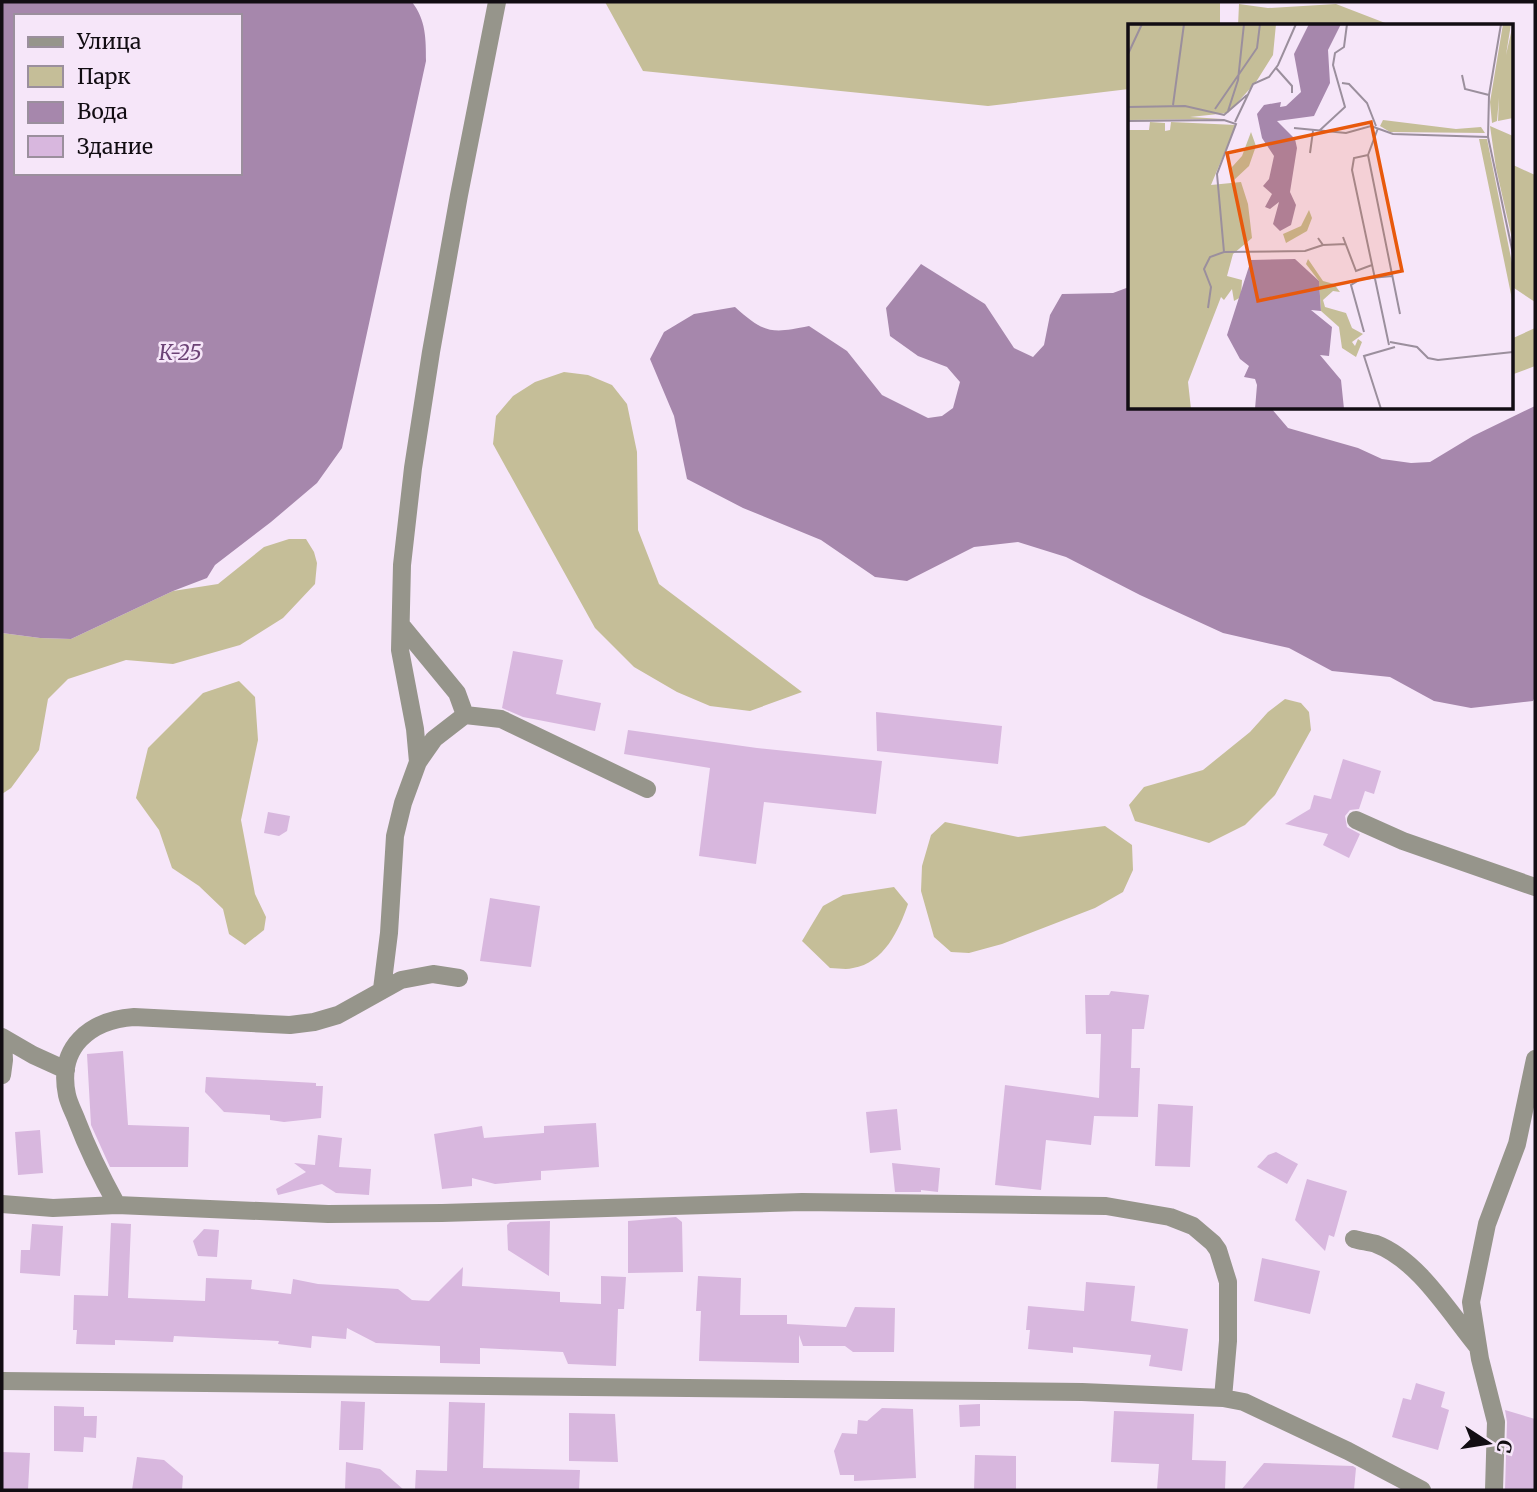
<svg xmlns="http://www.w3.org/2000/svg" width="1537" height="1492" font-family="Merriweather,serif">
<style>
.green{fill:#c5be98}
.water{fill:#a687ac;fill-rule:evenodd}
.building{fill:#d8b7de}
.lines{fill:none;stroke-linecap:round;stroke-linejoin:round}
.minor{stroke:#96958b;stroke-width:18}
.labels{text-anchor:middle;dominant-baseline:central;stroke-width:5;stroke-linejoin:round;paint-order:stroke}
.water-label{font-size:21px;font-style:italic;fill:#6c4275;stroke:#f6e6f9}
.inset-road{fill:none;stroke:#9b8f9d;stroke-width:2}
.view{fill:#e8590c;fill-opacity:0.15;stroke:#e8590c;stroke-width:3.5}
.inset-edge{fill:none;stroke:#120d13;stroke-width:3.5}
</style>
<rect width="100%" height="100%" fill="#f6e6f9"/>
<!-- green -->
<path class="green" d="M605 2H1220V26H1129V89L988 106 643 71Z
M1239 4 1268 8 1336 4 1393 26H1238Z
M1511 164 1535 175V302L1511 286Z
M1535 328V366L1511 375V339Z
M564 372 588 375 612 385 627 404 637 452 638 530 659 584 802 692 750 711 710 706 677 692 634 667 595 628 493 444 496 416 513 396 535 382Z
M289 539H306L314 552 317 563 315 584 283 618 240 645 173 664 126 660 68 679 48 699 39 750 11 788 2 794V633L40 638 71 639 173 591 218 584 264 547Z
M239 681 255 697 258 740 241 820 255 894 266 917 264 930 245 945 229 934 223 909 199 886 172 868 159 830 136 798 148 748 203 693Z
M1285 699 1301 703 1309 712 1311 730 1275 795 1245 825 1209 843 1135 821 1129 805 1144 787 1203 770 1250 732 1268 712Z
M945 822 1018 837 1105 826 1132 845 1133 870 1123 892 1095 908 1002 944 969 953 951 952 934 937 921 891 922 866 931 835Z
M894 887 908 904C899 930 884 963 853 968 846 970 838 968 830 968L802 941 823 906 843 895Z"/>
<!-- water -->
<path class="water" d="M2 2H412C426 20 426 39 426 61L342 448 317 483 271 522 215 565 207 578 173 591 71 639 40 638 2 633ZM16 16H240V173H16Z
M921 264 985 304 1014 348 1033 357 1044 345 1050 315 1062 294 1113 293 1129 287V408H1271L1288 428 1358 448 1382 459 1411 463 1430 462 1473 436 1535 406V697L1533 701 1471 708 1434 701 1390 677 1332 671 1289 648 1223 633 1140 595 1066 557 1018 542 974 547 907 581 875 577 821 540 743 508 687 479 674 416 650 359 664 332 694 314 735 307C764 333 771 334 809 326L847 351 882 395 928 418 942 416 953 408 960 382 947 367 918 356 890 336 886 308Z"/>
<!-- building -->
<path class="building" d="M513 651 563 660 556 694 601 703 595 731 523 717 502 708Z
M876 712 1002 726 998 764 877 751Z
M628 730 757 748 882 761 876 814 764 802 756 864 699 856 710 768 624 754Z
M1343 759 1381 771 1374 794 1365 791 1359 809 1350 810 1345 816 1347 827 1360 834 1349 858 1323 845 1328 834 1285 824 1310 809 1314 795 1331 799Z
M268 812 290 816 287 831 279 836 264 833Z
M490 898 540 906 531 967 480 961Z
M1111 991 1149 995 1144 1029H1132L1131 1068H1140L1138 1117 1094 1116 1091 1145 1046 1140 1041 1190 995 1185 1005 1085 1099 1098 1101 1034H1086L1085 995H1109Z
M123 1051 128 1125 189 1127 188 1167H110L91 1125 87 1054Z
M206 1077 316 1083V1086H323L321 1118 284 1122 270 1120V1115L224 1112 205 1092Z
M1158 1104 1193 1106 1190 1167 1155 1166Z
M897 1109 901 1150 870 1153 866 1112Z
M596 1123 599 1167 541 1171V1180L495 1184 472 1178V1186L442 1189 434 1134 482 1126 484 1138 544 1133V1126Z
M40 1130 43 1173 18 1175 15 1132Z
M318 1135 342 1138 339 1167 371 1169 369 1195 336 1193 322 1184 278 1195 276 1189 306 1172 294 1163 315 1165Z
M1276 1152 1298 1164 1287 1184 1257 1167 1268 1155Z
M892 1163 940 1168 938 1192 921 1190V1192H895Z
M1307 1179 1347 1191 1334 1237 1329 1235 1325 1251 1295 1220Z
M676 1217 682 1222 683 1272 628 1273V1221Z
M550 1221 549 1276 508 1250 507 1225 510 1222Z
M111 1223 131 1224 128 1298 205 1301 206 1278 252 1280 251 1289 291 1294 293 1279 318 1284 398 1289 412 1300 429 1301 463 1267 462 1286 560 1292V1302L601 1304V1276L626 1277 624 1309H618L616 1366 568 1364 563 1352 480 1348V1364L440 1363V1346L376 1343 347 1328 346 1339 312 1336 311 1348 278 1344 279 1341 174 1336 173 1342 115 1340V1345L76 1344 77 1330H73L74 1295 108 1296Z
M32 1224 63 1226 60 1276 20 1273 21 1250H30Z
M204 1229 219 1230 217 1257 198 1256 193 1241Z
M1262 1258 1320 1271 1310 1314 1254 1301Z
M698 1276 741 1278 740 1315H787V1324L846 1327 855 1307 895 1308 894 1352H853L845 1346H803L799 1335V1363L699 1361 701 1311H696Z
M1086 1282 1135 1286 1131 1321 1188 1329 1182 1371 1149 1366 1151 1355 1073 1347V1353L1028 1349 1030 1330H1026L1028 1306 1084 1311Z
M1416 1383 1445 1392 1441 1407 1449 1410 1438 1450 1392 1437 1403 1398 1411 1400Z
M341 1401 365 1402 363 1450H339Z
M449 1402 485 1403 483 1468 580 1470 579 1490H415L416 1470 447 1471Z
M980 1404V1426L960 1427 959 1405Z
M54 1406 84 1407V1416H97L96 1438 84 1437 83 1452 54 1451Z
M882 1408 913 1409 916 1478 854 1481V1475H840L834 1451 842 1433 857 1434 858 1420 867 1421Z
M1505 1410 1535 1419V1490H1505L1507 1422Z
M1114 1411 1194 1414 1192 1460 1226 1461 1225 1490H1157L1159 1464 1111 1462Z
M569 1413 615 1414 618 1462 569 1461Z
M2 1452 30 1453 28 1490H2Z
M975 1455 1016 1456V1490H974Z
M137 1457 164 1460 183 1476 182 1490H132Z
M346 1462 380 1469 404 1490H345Z
M1264 1463 1353 1466 1356 1468 1354 1490H1241Z"/>
<g class="lines">
<!-- minor -->
<path class="minor" d="M401 625 457 693 465 715
M418 762 415 729 400 650 402 565 413 468 431 352 459 195 497 2
M1356 820 1403 841 1535 887
M382 989 389 933 395 836 403 803 418 762 434 739 465 715 501 719 647 789
M2 1037 33 1055 66 1070
M2 1075 4 1060 3 1038
M2 1204 53 1208 117 1205 328 1214 442 1213 802 1202 1106 1206 1170 1217 1193 1226 1213 1243 1218 1250 1228 1282V1341L1223 1398
M117 1205C102 1178 88 1150 77 1121 74 1113 69 1104 67 1095 57 1047 90 1020 134 1017L290 1025 314 1022 338 1015 401 980 433 974 459 978
M1354 1239C1361 1241 1369 1242 1376 1244 1418 1260 1449 1312 1477 1346
M2 1381 1082 1392 1223 1398 1244 1402 1348 1451 1422 1490
M1494 1490 1496 1422 1480 1359 1471 1302 1487 1224 1517 1144 1535 1059"/>
</g>
<g class="labels">
<!-- water labels -->
<g class="water-label">
<text x="180" y="352">К-25</text>
</g>
</g>
<!-- overview -->
<g transform="translate(1128 24)">
<rect width="385" height="385" fill="#f6e6f9"/>
<path d="M0 0H148L145 31 128 58 100 89 62 93 95 95 0 96ZM375 0H383L378 31 385 0V94L370 97 371 74 369 97 364 99 362 78ZM255 96 328 105 353 103 357 109 262 108 252 102ZM22 98 37 99V107L42 106 43 98 108 101 83 161 113 158 120 180 124 214 105 230 99 252 114 256 113 273 106 277 104 265 96 276 93 273 60 358 63 385H0V106H21ZM362 102 385 112V219L368 144ZM123 108 128 122 121 142 105 157 104 143 114 132ZM351 115H359L385 244V280ZM181 186 184 194 179 207 158 219 155 210 173 202ZM180 235 195 257 206 260 212 268 205 267 195 276 197 283 218 289 224 304 235 310 224 318 227 322 230 315 234 318 228 333 214 324 211 303 193 287 191 257 178 240Z" fill="#c5be98"/>
<path d="M181 0H213L200 26 202 59 186 92 149 97 167 115 169 124 162 168 168 181 163 201 152 207 145 200 151 178 142 185 137 183 144 170 135 162 141 155 146 132 134 114 129 90 136 81 153 78 152 83 158 82 173 68 166 30ZM123 236 167 235 191 257 193 287 183 286 204 303 201 332 192 331 213 356 216 385H127L129 361 127 355 116 353 121 342 112 335 99 311Z" fill="#a687ac"/>
<path class="inset-road" d="M373 0 361 71 360 113 385 230M0 30 14 0M148 44 164 62V69M334 51 337 65 361 71M214 59 221 60 239 79 248 102M45 81 56 0M0 83 57 82 96 91 119 71M87 85 129 24 132 0M100 87 110 56 116 0M0 97 96 96 108 100 89 150 96 228M107 98 125 60 141 53 150 41 168 0M166 104 218 109 243 102 265 110 360 113M250 104 240 131 272 290M191 107 217 83 205 41 207 29 216 23 219 0M182 129 185 107M240 131 226 134 224 146 261 321M215 213 228 247 244 241M190 214 195 221 218 220M80 284 83 263 76 245 82 233 96 228 177 227 195 221M236 308 223 261 233 255 264 252M262 318 289 323 300 334 310 336 385 328M253 385 236 332 267 323"/>
<path class="view" d="M243 98 274 247 130 277 99 129Z"/>
<rect width="385" height="385" class="inset-edge"/>
</g>
<!-- border -->
<rect width="1537" height="1492" fill="none" stroke="#120d13" stroke-width="7"/>
<!-- legend -->
<rect x="14" y="14" width="228" height="161" fill="#f6e6f9" stroke="#9b8f9d" stroke-width="2"/>
<rect x="28" y="37" width="35" height="10" fill="#96958b" stroke="#9b8f9d" stroke-width="2"/>
<text x="77" y="49" font-size="21" fill="#120d13">Улица</text>
<rect x="28" y="66" width="35" height="21" fill="#c5be98" stroke="#9b8f9d" stroke-width="2"/>
<text x="77" y="84" font-size="21" fill="#120d13">Парк</text>
<rect x="28" y="102" width="35" height="21" fill="#a687ac" stroke="#9b8f9d" stroke-width="2"/>
<text x="77" y="119" font-size="21" fill="#120d13">Вода</text>
<rect x="28" y="136" width="35" height="21" fill="#d8b7de" stroke="#9b8f9d" stroke-width="2"/>
<text x="77" y="154" font-size="21" fill="#120d13">Здание</text>
<!-- north arrow -->
<g transform="translate(1488 1443) rotate(102)" stroke="#f6e6f9" stroke-width="5" paint-order="stroke">
<path d="M0-5L12 26L0 18L-12 26Z" fill="#120d13"/>
<text y="-10" font-size="19" font-weight="bold" text-anchor="middle" fill="#120d13">С</text>
</g>
</svg>
